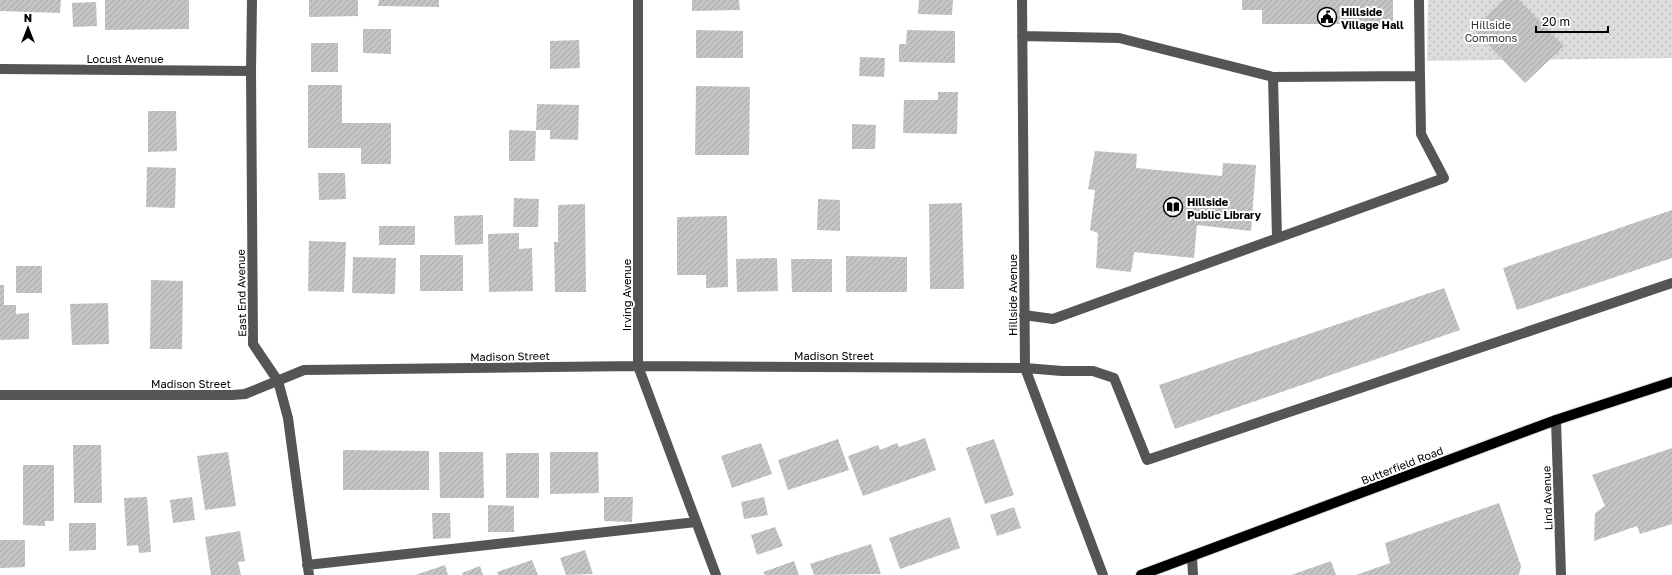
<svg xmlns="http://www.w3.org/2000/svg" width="1672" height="575" font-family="'Golos Text',sans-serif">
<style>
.park{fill:url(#park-dots)}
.building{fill:url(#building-hatch)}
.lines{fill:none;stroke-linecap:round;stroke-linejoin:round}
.major-casing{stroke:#dbdbdb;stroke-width:12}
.minor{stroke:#555;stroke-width:10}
.major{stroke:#000;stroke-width:10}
.labels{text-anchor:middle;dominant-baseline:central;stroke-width:4;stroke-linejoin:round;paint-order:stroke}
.poi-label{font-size:11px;font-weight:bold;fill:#000;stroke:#fff;text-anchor:start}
.park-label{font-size:11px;fill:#333;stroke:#fff}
.street-label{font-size:11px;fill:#000;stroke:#fff}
</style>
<defs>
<pattern id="park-dots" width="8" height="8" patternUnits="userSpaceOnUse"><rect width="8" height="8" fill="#dcdcdc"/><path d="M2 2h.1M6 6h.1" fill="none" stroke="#bbb" stroke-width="1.8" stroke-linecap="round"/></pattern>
<pattern id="building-hatch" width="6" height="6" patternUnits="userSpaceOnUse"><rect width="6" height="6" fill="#c4c4c4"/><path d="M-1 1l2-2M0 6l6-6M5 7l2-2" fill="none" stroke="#a7a7a7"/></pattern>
</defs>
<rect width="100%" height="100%" fill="#fff"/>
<!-- park -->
<path class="park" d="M1428 0H1672V58L1427 61Z"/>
<!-- building -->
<path class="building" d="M0 0H61L60 13 0 11Z
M105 0H189V29L105 30Z
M309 0H358V16L309 17Z
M379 0H439V7L378 6Z
M692 0H739L740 10 692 11Z
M919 0H953L952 15 918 14Z
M1242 0H1393V24H1262V10H1242Z
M1503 0H1519L1564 46 1525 83 1473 29Z
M96 2 97 26 73 27 72 3Z
M363 29H391V54L363 53Z
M696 30 743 31V58H696Z
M907 30 955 31V63L899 62V44H906Z
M579 40 580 68 550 69V41Z
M311 43H338V72H311Z
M860 57 885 58 884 77 859 76Z
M308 85H342V123H391V164H361V148H308Z
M696 86 750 87 749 155H695Z
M938 92H958L957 134 903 133 904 100H938Z
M537 104 579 105 578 140 550 139V130H536Z
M148 111H176L177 151 148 152Z
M852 124 876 125 875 149H852Z
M509 130 536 131 535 161H509Z
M1095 151 1137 154 1136 168 1222 176 1223 163 1256 165 1251 231 1197 225 1194 258 1134 252 1131 272 1096 268 1098 233 1090 230 1095 190 1088 189Z
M147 167 176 168 175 208 146 207Z
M318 173H345L346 199 319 200Z
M514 198 539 199 538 227H513Z
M818 199 840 200V231L817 230Z
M962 203 964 289H930L929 204Z
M585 204 586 292H555L554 242H558V205Z
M1672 210V258L1517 310 1503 268Z
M483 215V244L455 245 454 216Z
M727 216 728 287 706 288V275H677V217Z
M379 226H415V245H379Z
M519 233V249L532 248 533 291 489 292 488 234Z
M309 241 346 242 344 292 308 291Z
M420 255H463V291H420Z
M846 256 907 257V292H846Z
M353 257 396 258 395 294 352 293Z
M777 258 778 291 737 292 736 259Z
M791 259H832V292H792Z
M16 266H42V293H16Z
M151 280 183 281 182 349H150Z
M0 285H4V305H16V314L29 313V339L0 340Z
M1444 288 1460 330 1175 429 1159 385Z
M108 303 109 344 72 345 70 304Z
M925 438 936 470 863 496 848 456 878 445 880 450 897 443 899 447Z
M838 439 849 470 788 490 778 460Z
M994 439 1014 495 985 504 966 448Z
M761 443 772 474 732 488 721 456Z
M73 445H101L102 503H74Z
M1672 448V524L1640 534 1637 526 1594 541 1595 513 1605 506 1592 475Z
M343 450 429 451V490H343Z
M228 452 236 506 205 510 197 456Z
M439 452H483L484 498H440Z
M550 452H598L599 493 550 494Z
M506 453H539V498H506Z
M23 465H54V521H45V526L23 525Z
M147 497 151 552 139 553 138 545 127 546 124 498Z
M192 497 195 520 173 523 170 500Z
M604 497H633L632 522 604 521Z
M764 497 768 515 744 519 741 502Z
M1499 503 1521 566 1519 575H1356L1390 563 1385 543Z
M488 505 514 506V532H488Z
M1014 507 1021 528 997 536 990 515Z
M432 513H450L451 538 433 539Z
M950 517 960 548 900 569 889 538Z
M69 523H96V550L69 551Z
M775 527 783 546 757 555 751 535Z
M240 531 245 561 238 562 241 575H211L205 537Z
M0 540H25V567L0 568Z
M871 544 881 574 814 575 810 564Z
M585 550 593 574 566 575 560 558Z
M532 560 538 575H498L497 572Z
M794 561 799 575H765L763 572Z
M1331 561 1336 575H1291Z
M445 565 448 575H415Z
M480 566 483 575H463L462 573Z"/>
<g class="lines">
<defs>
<path id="major" d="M1141 575 1556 420 1672 382"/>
</defs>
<!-- major casing -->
<use href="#major" class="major-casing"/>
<!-- minor -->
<path class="minor" d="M252 0 251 71 253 344 278 381 288 418 309 575
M638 0V366L716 575
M1022 0 1025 368 1103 575
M1419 0 1420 76
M1022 36 1119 38 1273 77 1420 76 1421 134 1444 178 1053 319 1024 315
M0 69 251 71
M1273 77 1277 238
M0 395H233L245 394 304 370 638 366 1025 368 1062 371H1093L1114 378 1147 460 1672 283
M1556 420 1561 575
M1192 557 1193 575
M307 565 696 522"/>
<!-- major -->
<use href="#major" class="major"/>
</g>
<!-- icons -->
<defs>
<symbol id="civic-ring" viewBox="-11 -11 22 22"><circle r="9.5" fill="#fff" stroke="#000" stroke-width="1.5"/><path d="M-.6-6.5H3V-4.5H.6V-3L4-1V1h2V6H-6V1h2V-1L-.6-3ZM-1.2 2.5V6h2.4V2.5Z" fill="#000"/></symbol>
<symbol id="library-ring" viewBox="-11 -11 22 22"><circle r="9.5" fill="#fff" stroke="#000" stroke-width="1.5"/><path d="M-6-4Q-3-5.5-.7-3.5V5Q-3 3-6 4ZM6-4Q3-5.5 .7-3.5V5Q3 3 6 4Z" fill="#000"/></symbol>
</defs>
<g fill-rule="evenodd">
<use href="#civic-ring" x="1316" y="6" width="22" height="22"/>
<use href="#library-ring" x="1162" y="196" width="22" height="22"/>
</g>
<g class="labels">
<!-- poi labels -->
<g class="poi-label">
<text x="1341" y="11">Hillside<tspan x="1341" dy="13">Village Hall</tspan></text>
<text x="1187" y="201">Hillside<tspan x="1187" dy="13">Public Library</tspan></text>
</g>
<!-- park labels -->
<g class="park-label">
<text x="1491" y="24">Hillside<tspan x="1491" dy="13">Commons</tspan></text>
</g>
<!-- street labels -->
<g class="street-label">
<text x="125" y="58">Locust Avenue</text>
<text transform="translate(241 293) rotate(-91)">East End Avenue</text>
<text transform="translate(626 295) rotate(-90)">Irving Avenue</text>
<text transform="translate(1012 295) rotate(-90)">Hillside Avenue</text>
<text x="834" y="355">Madison Street</text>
<text transform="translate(510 356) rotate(-1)">Madison Street</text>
<text x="191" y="383">Madison Street</text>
<text transform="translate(1402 465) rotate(-21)">Butterfield Road</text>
<text transform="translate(1547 498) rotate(-92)">Lind Avenue</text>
</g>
</g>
<!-- north arrow -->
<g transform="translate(28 28)" stroke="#ffffff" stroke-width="3" paint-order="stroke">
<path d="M0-3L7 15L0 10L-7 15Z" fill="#000000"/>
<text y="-6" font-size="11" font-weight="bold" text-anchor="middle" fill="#000000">N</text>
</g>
<!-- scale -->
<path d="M1536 26v6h72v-6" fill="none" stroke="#000000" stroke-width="2"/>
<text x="1542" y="26" font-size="12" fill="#000000" stroke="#ffffff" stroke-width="3" paint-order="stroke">20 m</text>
</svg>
